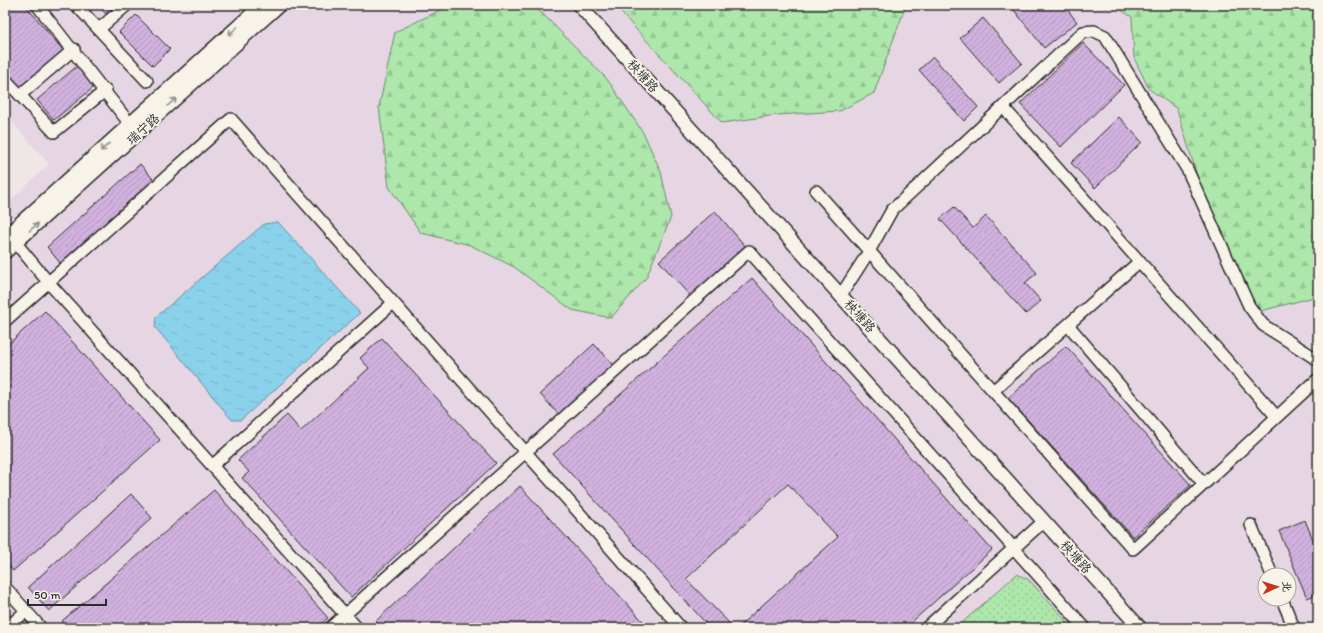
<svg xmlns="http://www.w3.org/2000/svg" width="1323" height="633" font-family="Itim,'LXGW WenKai TC',sans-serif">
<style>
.built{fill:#e6d6e4;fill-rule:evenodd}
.grass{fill:url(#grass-dots);stroke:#6c896b}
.forest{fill:url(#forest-firs);stroke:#6c896b}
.water{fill:url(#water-ripples);stroke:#648f9f}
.building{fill:url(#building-hatch);stroke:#2b2b2b}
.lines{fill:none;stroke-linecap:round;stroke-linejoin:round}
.minor-casing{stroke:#2b2b2b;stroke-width:14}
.major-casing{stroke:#2b2b2b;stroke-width:16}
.minor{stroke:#f7f3e8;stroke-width:11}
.major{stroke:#f7f3e8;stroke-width:13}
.oneway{stroke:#918f8a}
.labels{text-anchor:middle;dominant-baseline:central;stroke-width:4;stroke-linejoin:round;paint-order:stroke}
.street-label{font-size:13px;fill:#2b2b2b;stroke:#f7f3e8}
</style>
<defs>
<pattern id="grass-dots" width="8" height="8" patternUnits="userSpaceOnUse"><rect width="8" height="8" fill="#ade7ab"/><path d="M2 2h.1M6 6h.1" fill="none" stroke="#95c693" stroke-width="1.8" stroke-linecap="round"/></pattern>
<pattern id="forest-firs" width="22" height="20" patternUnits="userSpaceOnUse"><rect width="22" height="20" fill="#ade7ab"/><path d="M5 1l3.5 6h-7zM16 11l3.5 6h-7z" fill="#95c693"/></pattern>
<pattern id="water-ripples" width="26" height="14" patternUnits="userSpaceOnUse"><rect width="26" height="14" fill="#8ad2ec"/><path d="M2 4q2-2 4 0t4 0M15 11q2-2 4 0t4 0" fill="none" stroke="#77b4cb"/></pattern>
<pattern id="building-hatch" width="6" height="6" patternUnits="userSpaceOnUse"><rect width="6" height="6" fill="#d1b1de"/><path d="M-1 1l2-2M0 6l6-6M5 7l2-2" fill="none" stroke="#b498bf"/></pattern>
</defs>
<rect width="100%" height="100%" fill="#efe6e6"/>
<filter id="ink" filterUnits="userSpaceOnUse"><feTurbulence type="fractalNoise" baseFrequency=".025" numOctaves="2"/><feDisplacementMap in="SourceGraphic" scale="8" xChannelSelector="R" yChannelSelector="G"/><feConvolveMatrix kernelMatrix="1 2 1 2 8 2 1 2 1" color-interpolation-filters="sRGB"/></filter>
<g filter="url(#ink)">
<!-- built -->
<path class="built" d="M5 5H1318V628H5V206L49 164 5 114ZM1265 575H1289V599H1265Z"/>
<!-- grass -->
<path class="grass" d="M1017 574 1029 580 1073 628H956Z"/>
<!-- forest -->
<path class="forest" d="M451 5H528L542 13 607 79 644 134 661 172 671 217 646 278 611 318 572 310 514 267 470 245 421 233 389 187 379 107 395 32Z
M614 5H906L874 93 840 111 777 115 722 123Z
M1113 5H1318V296L1257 312 1198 179 1177 109 1149 89 1134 58 1132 17Z"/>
<!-- water -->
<path class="water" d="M278 222 360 313 241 420H232L155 327 156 317 264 224Z"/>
<!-- building -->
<path class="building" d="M5 5H25L63 50 20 87 5 69Z
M98 5H116L106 14Z
M1010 5H1064L1077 22 1044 48Z
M136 15 170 49 153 66 119 32Z
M983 18 1022 63 999 83 960 38Z
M1083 43 1124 85 1061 147 1020 104Z
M933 57 978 107 964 121 919 70Z
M77 66 94 87 54 120 37 100Z
M1119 117 1142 142 1095 188 1071 163Z
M140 164 154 180 60 263 47 247Z
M954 207 973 228 986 216 1037 273 1025 283 1041 301 1026 314 940 219Z
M715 211 746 247 690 296 659 261Z
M752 278 992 550 905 628H737L838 537 788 484 686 579 734 628H710L553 454Z
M45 311 160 440 13 571 5 562V347Z
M382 338 496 463 351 597 242 478 249 472 238 460 287 415 301 431 369 368 360 358Z
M594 344 614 365 559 415 540 394Z
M1066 346 1191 485 1133 537 1008 398Z
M520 486 649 628H383L376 621Z
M214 490 328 618 316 628H68L62 621Z
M131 494 152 518 49 611 28 587Z
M1305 520 1318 552V594L1307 598 1279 531Z"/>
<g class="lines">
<defs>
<path id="minor" d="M37 5 130 124
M76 5 147 81
M99 29 127 5
M5 79 54 132 106 90
M20 95 74 49
M1003 107 1276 416
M816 191 1133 549 1204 484
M10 236 49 283 357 628
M841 295 868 253 892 210 1083 32 1094 31 1105 36 1187 169 1249 306 1263 325 1318 360
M5 321 231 119 681 628
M1069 326 1204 484 1318 379
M993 391 1140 261
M212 466 393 303
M1251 525 1272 575
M5 587 41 628
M1282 599 1294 628
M7 628 26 611
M330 628 749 251 1085 628
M926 628 1044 521"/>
<path id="major" d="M579 5 1140 628
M5 237 262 5
M5 252 279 5"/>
</defs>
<!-- minor casing -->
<use href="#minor" class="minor-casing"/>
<!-- major casing -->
<use href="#major" class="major-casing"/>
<!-- minor -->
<use href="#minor" class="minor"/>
<!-- major -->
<use href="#major" class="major"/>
</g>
<!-- one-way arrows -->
<defs><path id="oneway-shaft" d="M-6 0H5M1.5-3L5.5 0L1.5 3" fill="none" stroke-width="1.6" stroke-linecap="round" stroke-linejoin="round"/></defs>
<g class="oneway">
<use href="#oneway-shaft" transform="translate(233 31) rotate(138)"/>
<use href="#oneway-shaft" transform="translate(172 102) rotate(-42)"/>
<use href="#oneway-shaft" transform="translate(105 147) rotate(138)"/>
<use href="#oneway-shaft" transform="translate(34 227) rotate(-41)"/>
</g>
</g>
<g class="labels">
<!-- street labels -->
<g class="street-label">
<text transform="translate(643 76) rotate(48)">秧塘路</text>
<text transform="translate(143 129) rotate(-42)">瑞宁路</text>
<text transform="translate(860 316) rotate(48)">秧塘路</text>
<text transform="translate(1076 557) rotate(48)">秧塘路</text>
</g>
</g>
<!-- margin -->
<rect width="1323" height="633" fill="none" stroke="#f7f3e8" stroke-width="20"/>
<rect x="10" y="10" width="1303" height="613" fill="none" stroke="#2b2b2b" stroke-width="1.5" filter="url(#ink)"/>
<!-- north arrow -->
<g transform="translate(1277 587) rotate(87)"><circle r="19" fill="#f7f3e8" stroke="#a5a39c"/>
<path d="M0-3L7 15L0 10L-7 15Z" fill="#c8321e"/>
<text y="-6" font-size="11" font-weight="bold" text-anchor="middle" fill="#2b2b2b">北</text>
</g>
<!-- scale -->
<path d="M28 599v6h78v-6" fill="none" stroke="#2b2b2b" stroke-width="2"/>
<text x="34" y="599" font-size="12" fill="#2b2b2b" stroke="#f7f3e8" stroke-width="3" paint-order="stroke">50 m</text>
</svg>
